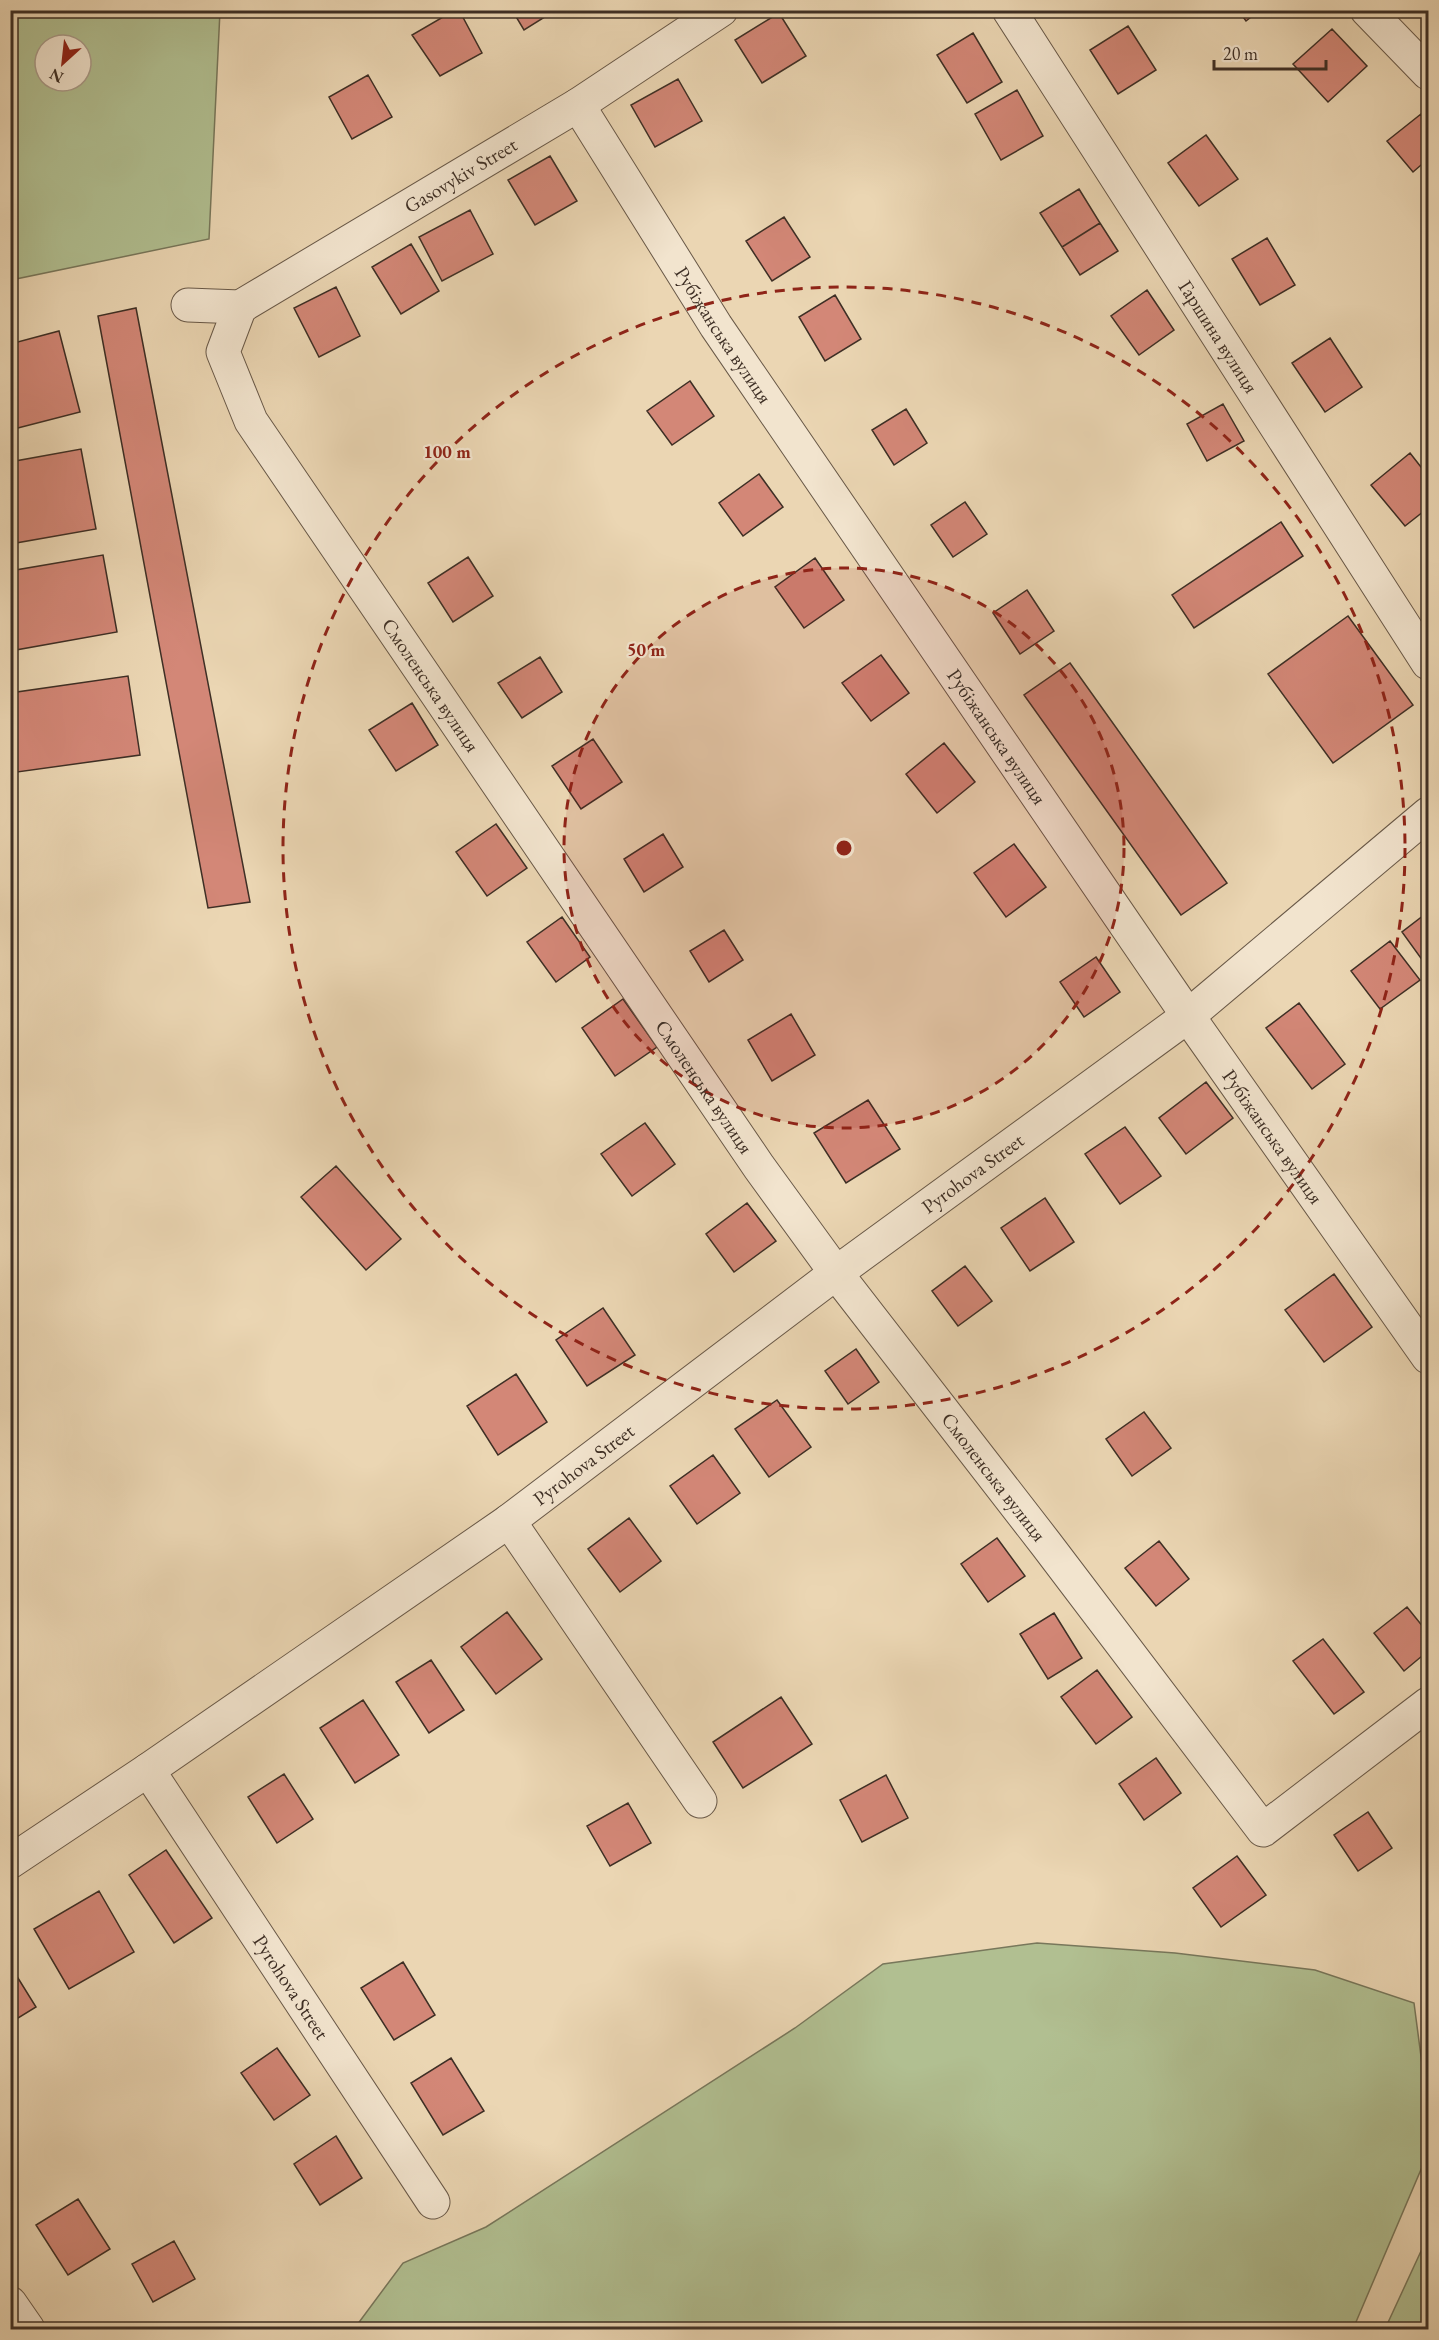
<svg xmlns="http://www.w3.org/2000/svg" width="1439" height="2340" font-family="'EB Garamond',serif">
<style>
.green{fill:#b1bf91;stroke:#78775b;stroke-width:1.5;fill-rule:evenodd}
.building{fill:#d38777;stroke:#3e2f25;stroke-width:1.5}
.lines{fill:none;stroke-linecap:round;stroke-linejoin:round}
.street-casing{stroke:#695948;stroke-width:35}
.street{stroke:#f2e4ce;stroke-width:33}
.ring{fill:none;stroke:#8f2418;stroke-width:3;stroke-dasharray:10 8}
.labels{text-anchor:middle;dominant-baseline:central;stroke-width:4.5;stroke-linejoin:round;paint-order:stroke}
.street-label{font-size:20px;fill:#3e2f25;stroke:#f2e4ce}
.centre{fill:#8f2418;stroke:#f2e4ce;stroke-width:3}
.ring-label{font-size:18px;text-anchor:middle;font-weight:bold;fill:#8f2418;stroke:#f2e4ce;stroke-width:4.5;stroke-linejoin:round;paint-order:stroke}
</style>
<rect width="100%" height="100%" fill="#ebd6b3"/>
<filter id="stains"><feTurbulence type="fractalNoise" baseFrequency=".00333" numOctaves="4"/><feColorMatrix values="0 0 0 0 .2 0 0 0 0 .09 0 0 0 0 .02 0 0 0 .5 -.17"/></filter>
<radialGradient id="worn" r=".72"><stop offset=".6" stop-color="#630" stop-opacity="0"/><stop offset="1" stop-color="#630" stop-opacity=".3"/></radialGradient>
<!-- green -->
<path class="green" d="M11 10 220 11 209 239 11 280ZM45 45H81V81H45Z
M1037 1943 1175 1953 1315 1970 1414 2003 1428 2110V2153L1353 2329H354L403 2263 486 2227 795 2028 883 1964Z
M1428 2236V2329H1385Z"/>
<!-- building -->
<path class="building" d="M455 10H459L482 53 440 76 412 35Z
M512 10H556L524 30Z
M1238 10H1260L1246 21Z
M779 13 806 56 762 83 735 40Z
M1128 26 1156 70 1118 94 1090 50Z
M1332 29 1367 66 1328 102 1293 64Z
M973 33 1002 82 967 103 937 55Z
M368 75 392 117 352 139 329 97Z
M678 79 702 121 655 147 631 105Z
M1017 90 1043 136 1001 160 975 114Z
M1421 114 1428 123V159L1413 172 1387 141Z
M1206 135 1238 179 1199 206 1168 163Z
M550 156 577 201 535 225 508 180Z
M1079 189 1100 223 1062 247 1040 213Z
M470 210 493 254 442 281 419 237Z
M784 217 810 257 772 281 746 241Z
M1100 223 1118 251 1080 275 1062 247Z
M1267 238 1295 285 1260 305 1232 259Z
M411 244 439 291 401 314 372 267Z
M336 287 360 336 319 357 294 308Z
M1147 290 1174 330 1139 355 1111 316Z
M835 295 861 339 825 361 799 317Z
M136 308 250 902 208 908 98 316Z
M59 331 80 412 10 430V344Z
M1330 338 1362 387 1325 412 1292 363Z
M690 381 714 416 672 445 647 411Z
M1223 404 1244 441 1207 461 1187 424Z
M906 409 927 443 894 465 872 430Z
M81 449 96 529 10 544V462Z
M1410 453 1428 476V508L1405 526 1371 485Z
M759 474 783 507 743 536 719 503Z
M965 502 987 534 953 557 931 525Z
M1281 522 1303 556 1194 628 1172 595Z
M103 555 117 632 10 651V571Z
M468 557 493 596 453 622 428 583Z
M815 558 844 600 804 628 775 587Z
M1027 590 1054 631 1020 654 993 613Z
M1348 616 1413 705 1333 763 1268 674Z
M881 655 909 693 871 721 842 683Z
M540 657 562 692 522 718 498 683Z
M1070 663 1227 883 1181 915 1024 695Z
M128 676 140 755 10 773V693Z
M412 703 438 745 396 771 369 730Z
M593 739 622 782 581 809 552 766Z
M944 743 975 782 937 813 906 774Z
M496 824 527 868 487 896 456 852Z
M663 834 683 867 644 892 624 859Z
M1014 844 1046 887 1006 917 974 873Z
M1428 912V968L1402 932Z
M562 917 590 957 556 982 527 942Z
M724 930 743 960 709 982 690 951Z
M1390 941 1420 980 1380 1009 1351 971Z
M1096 957 1120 992 1084 1017 1060 982Z
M623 999 657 1047 615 1076 582 1028Z
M1299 1003 1345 1064 1312 1089 1266 1028Z
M791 1014 815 1055 772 1081 748 1040Z
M1206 1082 1233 1118 1186 1154 1159 1118Z
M868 1100 900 1149 846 1183 814 1133Z
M645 1123 675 1164 632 1196 601 1154Z
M1125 1127 1161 1176 1120 1204 1085 1154Z
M336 1166 401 1239 366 1270 301 1197Z
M1045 1198 1074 1242 1030 1271 1001 1228Z
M747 1203 776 1241 734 1272 706 1234Z
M965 1266 992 1301 958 1326 932 1291Z
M1334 1274 1372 1327 1324 1362 1285 1310Z
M603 1308 635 1355 587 1386 556 1340Z
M856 1349 879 1382 848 1404 825 1371Z
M516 1374 547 1422 498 1455 467 1406Z
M777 1400 811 1447 769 1477 735 1429Z
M1144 1412 1171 1448 1132 1476 1106 1439Z
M713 1455 740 1493 697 1524 670 1486Z
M629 1518 661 1561 620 1592 588 1549Z
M997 1538 1025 1576 988 1602 961 1564Z
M1159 1541 1189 1579 1156 1606 1125 1568Z
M1407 1607 1428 1633V1651L1404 1671 1374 1633Z
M507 1612 542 1659 496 1694 461 1647Z
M1054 1613 1082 1658 1048 1679 1020 1634Z
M1323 1639 1364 1692 1334 1714 1293 1661Z
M431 1660 464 1710 429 1733 396 1682Z
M1097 1670 1132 1717 1096 1744 1061 1697Z
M781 1697 812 1744 743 1788 713 1742Z
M363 1700 399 1755 355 1783 320 1728Z
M1156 1758 1181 1793 1144 1820 1119 1784Z
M284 1774 313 1819 277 1843 248 1797Z
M886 1775 908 1818 862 1842 840 1800Z
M628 1803 651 1843 610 1866 587 1826Z
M1368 1812 1392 1848 1358 1871 1334 1835Z
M166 1850 212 1918 174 1943 129 1875Z
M1237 1856 1266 1895 1221 1927 1193 1888Z
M99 1891 134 1952 69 1989 34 1929Z
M403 1962 435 2015 394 2040 361 1988Z
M13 1970 36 2007 10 2023V1972Z
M277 2048 310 2095 274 2120 241 2073Z
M451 2058 484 2111 443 2135 411 2083Z
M336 2136 362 2178 320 2205 294 2164Z
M78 2199 110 2249 68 2275 36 2225Z
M174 2241 195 2279 153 2302 132 2264Z"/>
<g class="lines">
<defs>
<g id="street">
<path id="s1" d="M1009 10 1428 663"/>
<path d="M1367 10 1428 73"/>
<path id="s2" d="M578 105 716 326 1188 1016 1428 1357"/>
<path id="s3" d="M188 305 240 307 578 105 721 10"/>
<path id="s4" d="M240 307 223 352 251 421 759 1167 836 1273 1046 1544 1263 1830 1428 1704"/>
<path d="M509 1521 700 1801"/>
<path id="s5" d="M148 1770 433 2202"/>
<path id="s6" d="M10 1862 148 1770 509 1521 836 1273 1188 1016 1428 814"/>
<path d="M10 2303 28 2329"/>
</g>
</defs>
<!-- street casing -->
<use href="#street" class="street-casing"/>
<!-- street -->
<use href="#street" class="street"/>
</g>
<!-- distance rings -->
<circle cx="844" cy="848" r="280" fill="#8f2418" fill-opacity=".12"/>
<g class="ring">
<circle cx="844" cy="848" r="280"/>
<circle cx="844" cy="848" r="561"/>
</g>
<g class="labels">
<!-- street labels -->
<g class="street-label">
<text stroke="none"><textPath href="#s3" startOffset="309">Gasovykiv Street</textPath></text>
<text stroke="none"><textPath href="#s2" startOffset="272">Рубіжанська вулиця</textPath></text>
<text stroke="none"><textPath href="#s1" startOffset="388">Гаршина вулиця</textPath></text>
<text stroke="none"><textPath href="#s4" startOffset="442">Смоленська вулиця</textPath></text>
<text stroke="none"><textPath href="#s2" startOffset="758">Рубіжанська вулиця</textPath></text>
<text stroke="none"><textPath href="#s4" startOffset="928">Смоленська вулиця</textPath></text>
<text stroke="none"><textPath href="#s2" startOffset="1244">Рубіжанська вулиця</textPath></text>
<text stroke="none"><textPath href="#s6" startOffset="1184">Pyrohova Street</textPath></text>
<text stroke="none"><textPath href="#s6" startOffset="698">Pyrohova Street</textPath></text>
<text stroke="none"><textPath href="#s4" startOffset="1414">Смоленська вулиця</textPath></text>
<text stroke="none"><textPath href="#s5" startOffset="260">Pyrohova Street</textPath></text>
</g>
</g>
<circle cx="844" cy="848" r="9" class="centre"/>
<g class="ring-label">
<text x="447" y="458">100 m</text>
<text x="646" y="656">50 m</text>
</g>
<!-- margin -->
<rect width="1439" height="2340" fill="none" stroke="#ebd6b3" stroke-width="36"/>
<rect x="12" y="12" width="1415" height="2316" fill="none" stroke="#3e2f25" stroke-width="3"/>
<rect x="18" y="18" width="1403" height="2304" fill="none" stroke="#3e2f25" stroke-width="1.5"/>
<!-- north arrow -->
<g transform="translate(63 63) rotate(207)"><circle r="28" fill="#f2e4ce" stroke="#aa9c8a" stroke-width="1.5"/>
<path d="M0-4.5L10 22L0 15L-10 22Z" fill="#8f2418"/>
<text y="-9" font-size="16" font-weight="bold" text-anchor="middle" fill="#3e2f25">N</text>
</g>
<!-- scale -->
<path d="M1214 60v9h112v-9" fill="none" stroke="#3e2f25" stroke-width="3"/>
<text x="1223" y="60" font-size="18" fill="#3e2f25" stroke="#f2e4ce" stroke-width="4.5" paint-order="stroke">20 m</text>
<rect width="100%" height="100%" filter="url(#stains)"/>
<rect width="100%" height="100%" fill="url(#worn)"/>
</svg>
